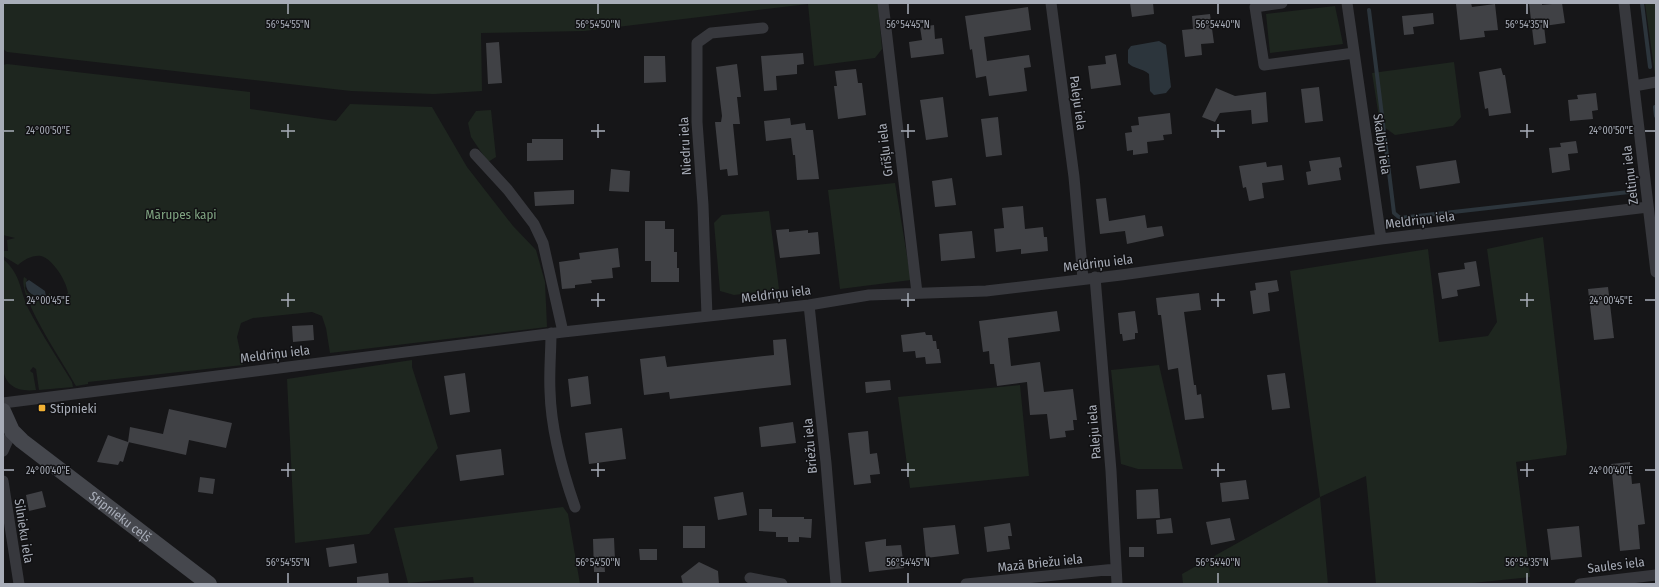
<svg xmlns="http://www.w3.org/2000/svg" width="1659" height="587" font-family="'Fira Sans Condensed',sans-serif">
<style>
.green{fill:#1e261f}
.water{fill:#2c353c}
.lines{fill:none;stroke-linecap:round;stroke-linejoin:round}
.stream{stroke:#2c353c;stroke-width:4}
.building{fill:#404145}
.street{stroke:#37383d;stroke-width:11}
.secondary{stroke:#45474d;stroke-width:16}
.ticks{fill:none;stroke:#a8adb8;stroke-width:1.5}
.poi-dot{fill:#f2b134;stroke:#111113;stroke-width:1.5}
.labels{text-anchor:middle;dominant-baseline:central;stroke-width:3;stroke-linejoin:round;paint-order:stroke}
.street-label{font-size:13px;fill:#a8adb8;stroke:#111113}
.park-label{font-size:13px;fill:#7fa381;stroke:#111113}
.poi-label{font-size:13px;fill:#a8adb8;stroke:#111113;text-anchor:start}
.ticks-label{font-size:10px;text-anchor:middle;fill:#a8adb8;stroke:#111113;stroke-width:3;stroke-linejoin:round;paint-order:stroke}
</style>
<rect width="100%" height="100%" fill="#161618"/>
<!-- green -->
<path class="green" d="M3 3H878L882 49 875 58 814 66 808 4 584 31 481 33 482 91 434 94 351 91 7 52 3 49Z
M1645 3H1656V82Z
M1335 6 1343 44 1270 53 1266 14Z
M1454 62 1461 117 1453 126 1395 135 1380 124 1372 73Z
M7 64 250 92V109L336 121 350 104 432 107 467 167 513 226 536 250 545 282 547 327 330 353 326 328 322 316 312 312 253 318 241 323 237 337 243 365 88 382V384L76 386C65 365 17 296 24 277L27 279 25 288 27 293 43 299 48 297 49 293C55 298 62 300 68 293 67 282 53 259 41 256 32 255 24 260 18 265L3 256V251H8L7 240 15 238 3 235V65Z
M491 110 496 157 488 162 471 137 468 123 476 111Z
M895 183 911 280 840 289 828 190Z
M769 211 779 289 734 295 720 291 714 223 722 215Z
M1543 237 1567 447 1566 455 1516 462 1530 577 1463 584H1376L1366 476 1320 497 1328 584H1183L1182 574 1320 497 1290 271 1428 249 1439 342 1488 336 1497 322 1487 249Z
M3 259C22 275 19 290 29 310 42 335 58 359 72 382L73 387 39 390 36 369 33 367 30 371 33 373 36 390C19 392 5 387 3 368Z
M412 360V367L438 448 369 534 295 543 287 379Z
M1159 365 1183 469H1138L1121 464 1111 370Z
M1020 385 1029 476 910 488 898 397Z
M563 507 568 514 580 584H474L473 577 408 583 394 528Z"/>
<!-- water -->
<path class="water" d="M1159 41 1166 45 1171 87 1166 93 1154 95 1150 91 1149 74C1142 68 1134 69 1128 63V50L1131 46Z
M29 280 45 291 46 297C35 298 25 293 26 282Z"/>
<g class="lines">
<!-- stream -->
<path class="stream" d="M1642 3 1650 67
M1369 10 1394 213 1400 218 1629 192
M1655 107 1656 116"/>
</g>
<!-- building -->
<path class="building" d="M1130 3H1153L1154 14 1132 17Z
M1471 3 1472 7 1495 4 1498 30 1484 31 1485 37 1460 40 1456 4Z
M1529 3H1542V5L1562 3 1565 23 1544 26 1546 43 1534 45Z
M1028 7 1031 30 984 37 987 61 1029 55 1031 67 1024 68 1027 91 989 96 986 76 976 78 972 49 970 50 965 16Z
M1433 13 1434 24 1413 27 1414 34 1404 35 1402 16Z
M1210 14 1214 43 1201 44 1202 55 1185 57 1182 30 1193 29 1192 16Z
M934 25 935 39 942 38 944 54 911 58 909 42 922 40 920 27Z
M499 42 502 83 488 84 486 43Z
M803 53 804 64 797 65V74L776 76 777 90 764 91 761 56Z
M1116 54 1121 85 1091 89 1088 66 1106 64 1105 56Z
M644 56H665L666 82 644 83Z
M737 64 741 97H737L740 124H733L738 175 728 176 727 169 720 170 715 122H721L722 116 716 67Z
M1501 68 1503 75H1505L1511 113 1489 116 1488 108 1485 109 1479 72Z
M856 69 858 83H862L866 115 838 119 834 86H837L835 71Z
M1319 87 1323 121 1305 123 1301 89Z
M1216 88 1235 96 1266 92 1268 122 1252 124 1251 110 1220 113 1215 122 1202 117Z
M1596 93 1598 110 1592 111 1593 119 1570 121 1568 100 1578 99 1577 95Z
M943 97 948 137 926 140 920 100Z
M1170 113 1172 134 1163 135 1164 140 1147 142 1148 153 1133 155V150L1127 151 1125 133 1132 132 1131 126 1139 125 1138 117Z
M998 117 1002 155 986 157 981 119Z
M790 118 791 125 805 123 806 130H813L819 179 797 180 795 155H793L791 138 766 141 764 121Z
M532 139H563V160L527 161V143H532Z
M1576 141 1578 153 1568 154 1570 170 1552 173 1549 148 1561 147 1560 143Z
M1340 157 1342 167 1339 168 1341 180 1308 185 1306 172 1311 171 1309 161Z
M1456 160 1460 183 1420 189 1416 166Z
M1266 162 1267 167 1282 165 1284 180 1262 183 1264 198 1249 201 1246 187 1243 188 1239 166Z
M611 169 630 171 629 192 609 191Z
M952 178 956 205 935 207 932 181Z
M574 190V204L535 206 534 192Z
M1106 198 1109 221 1145 215 1147 228 1162 226 1164 236 1127 244 1125 231 1100 234 1096 199Z
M1023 206 1025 229 1043 227 1044 237H1047L1048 251 1021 254V249L996 252 994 229 1004 228 1002 208Z
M645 221H665V229H674V252H677V268H679V282H651V261H645Z
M789 229V232L808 230V233L818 232 820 254 780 258 776 230Z
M972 231 975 258 941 261 939 234Z
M618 248 620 267 612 268 613 278 591 280 592 283 575 285V288L562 289 559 262 580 259 579 253Z
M1476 261 1480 286 1457 290 1458 296 1442 299 1438 273 1465 269 1464 263Z
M1277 280 1279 291 1268 293 1270 311 1253 314 1250 291 1256 290 1255 283Z
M1608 287 1614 338 1594 340 1588 289Z
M1199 293 1201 310 1184 312 1194 385H1196L1197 395 1201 394 1204 418 1185 420 1178 368 1168 370 1161 315H1158L1156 298Z
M1057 311 1060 331 1008 338 1011 366 1040 362 1044 392 1073 389 1077 420H1073L1074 430 1065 431 1066 437 1050 439 1047 414 1030 415 1027 382 997 386 994 364H990L989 351 983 352 979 321Z
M1135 311 1138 333H1135V339L1123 341 1122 334H1120L1118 313Z
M313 325 314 340 293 342 292 326Z
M925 332 926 335H932L933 341H936L937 349H939L941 363 926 364 925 357 916 358 915 351 903 352 901 335Z
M786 339 791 385 670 399 669 392 644 395 640 359 665 356 667 367 774 355 773 340Z
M465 373 470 412 450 415 444 376Z
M1285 373 1290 408 1272 410 1267 375Z
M588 376 591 404 571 407 568 379Z
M890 380 891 390 866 393 865 382Z
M169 409 232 423 226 448 189 440 186 455 128 442H129L123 462 120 461 118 465 97 462 108 435 128 442 130 427 163 434Z
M793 422 796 443 761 447 759 427Z
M622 428 626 459 589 464 585 433Z
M868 431 870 454 877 453 880 474 870 475 871 483 854 485 848 433Z
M501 449 504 475 460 481 456 455Z
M1630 462 1632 484 1640 483 1645 524 1638 525 1640 549 1620 551 1611 464Z
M200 477 215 479 213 494 198 492Z
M1246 480 1249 499 1222 502 1220 483Z
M1158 489 1160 518 1137 519 1136 490Z
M42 491 46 507 29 511 26 495Z
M743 492 747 515 718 520 714 497Z
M759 509H772V517H804V519H812L811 538 799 537V542H788V537H776V532L759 531Z
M1171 518 1173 533 1157 534 1156 520Z
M1230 518 1235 540 1211 545 1206 522Z
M1010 523 1012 536H1008L1010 549 987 552 984 527Z
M955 525 959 554 926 558 923 528Z
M683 526H705V548H683Z
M1579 526 1582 557 1551 560 1547 529Z
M614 538 615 560H604L605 572H594L593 539Z
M886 539V546L901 545 904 568 869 572 865 542Z
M354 544 357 563 329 567 326 548Z
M1129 547H1144V557H1129Z
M639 549H657V560H640Z
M699 562 718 571 719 584H683L681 576Z
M388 573 389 584H357V577Z"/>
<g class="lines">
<!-- street -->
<path class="street" d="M883 3 917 293
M1051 3 1074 177 1083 279
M1282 3 1255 7 1264 65 1354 53
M1347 3 1381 239
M1624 3 1656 272
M1634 86 1656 82
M475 154 508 190 534 224 543 243 563 332
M1095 277 1111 471 1117 584
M809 305 826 463 836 584
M707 316 703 205 697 122V43L711 33 763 28
M551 333C551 352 549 372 550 391 551 431 562 470 575 507
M3 403 563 332 809 305 869 295 986 291 1121 275 1381 239 1648 207
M3 451 12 431
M3 481 19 584
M750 578 782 584
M966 584 1116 569
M1580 584 1656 575"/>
<!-- secondary -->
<path class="secondary" id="s1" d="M3 411 12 431 22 441 209 584"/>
</g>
<!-- ticks -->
<path class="ticks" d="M288 4V14M598 4V14M908 4V14M1218 4V14M1527 4V14M288 124V138M598 124V138M908 124V138M1218 124V138M1527 124V138M4 131H14M281 131H295M591 131H605M901 131H915M1211 131H1225M1520 131H1534M1645 131H1655M288 293V307M598 293V307M908 293V307M1218 293V307M1527 293V307M4 300H14M281 300H295M591 300H605M901 300H915M1211 300H1225M1520 300H1534M1645 300H1655M288 463V477M598 463V477M908 463V477M1218 463V477M1527 463V477M4 470H14M281 470H295M591 470H605M901 470H915M1211 470H1225M1520 470H1534M1645 470H1655M288 573V583M598 573V583M908 573V583M1218 573V583M1527 573V583"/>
<!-- markers -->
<rect class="poi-dot" x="38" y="404" width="8" height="8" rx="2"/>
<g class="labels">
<!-- street labels -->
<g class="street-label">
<text transform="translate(1078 103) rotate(82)">Paleju iela</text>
<text transform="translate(1382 144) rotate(82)">Skalbju iela</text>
<text transform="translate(685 146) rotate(-93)">Niedru iela</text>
<text transform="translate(885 150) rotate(-97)">Grīšļu iela</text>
<text transform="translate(1630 175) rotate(-97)">Zeltiņu iela</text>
<text transform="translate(1420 220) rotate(-7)">Meldriņu iela</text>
<text transform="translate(1098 263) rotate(-7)">Meldriņu iela</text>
<text transform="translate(776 294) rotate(-7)">Meldriņu iela</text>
<text transform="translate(275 354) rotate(-7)">Meldriņu iela</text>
<text transform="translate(1094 432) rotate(-95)">Paleju iela</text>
<text transform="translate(810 446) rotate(-95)">Briežu iela</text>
<text stroke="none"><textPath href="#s1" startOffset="160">Stīpnieku ceļš</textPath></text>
<text transform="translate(24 531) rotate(81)">Silnieku iela</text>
<text transform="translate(1040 563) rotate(-6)">Mazā Briežu iela</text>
<text transform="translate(1616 565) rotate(-7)">Saules iela</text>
</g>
<!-- park labels -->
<g class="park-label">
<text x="181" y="214">Mārupes kapi</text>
</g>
<!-- poi labels -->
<g class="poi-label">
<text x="50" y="408">Stīpnieki</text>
</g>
</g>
<g class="ticks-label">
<text x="288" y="28">56°54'55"N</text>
<text x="598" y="28">56°54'50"N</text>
<text x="908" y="28">56°54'45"N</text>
<text x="1218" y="28">56°54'40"N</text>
<text x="1527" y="28">56°54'35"N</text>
<text x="1611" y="134">24°00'50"E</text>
<text x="48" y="134">24°00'50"E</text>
<text x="1611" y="304">24°00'45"E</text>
<text x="48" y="304">24°00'45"E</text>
<text x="1611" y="474">24°00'40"E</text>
<text x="48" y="474">24°00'40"E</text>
<text x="288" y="566">56°54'55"N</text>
<text x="598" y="566">56°54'50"N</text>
<text x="908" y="566">56°54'45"N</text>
<text x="1218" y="566">56°54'40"N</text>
<text x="1527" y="566">56°54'35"N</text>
</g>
<!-- border -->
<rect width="1659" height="587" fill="none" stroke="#a8adb8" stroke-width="8"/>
</svg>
